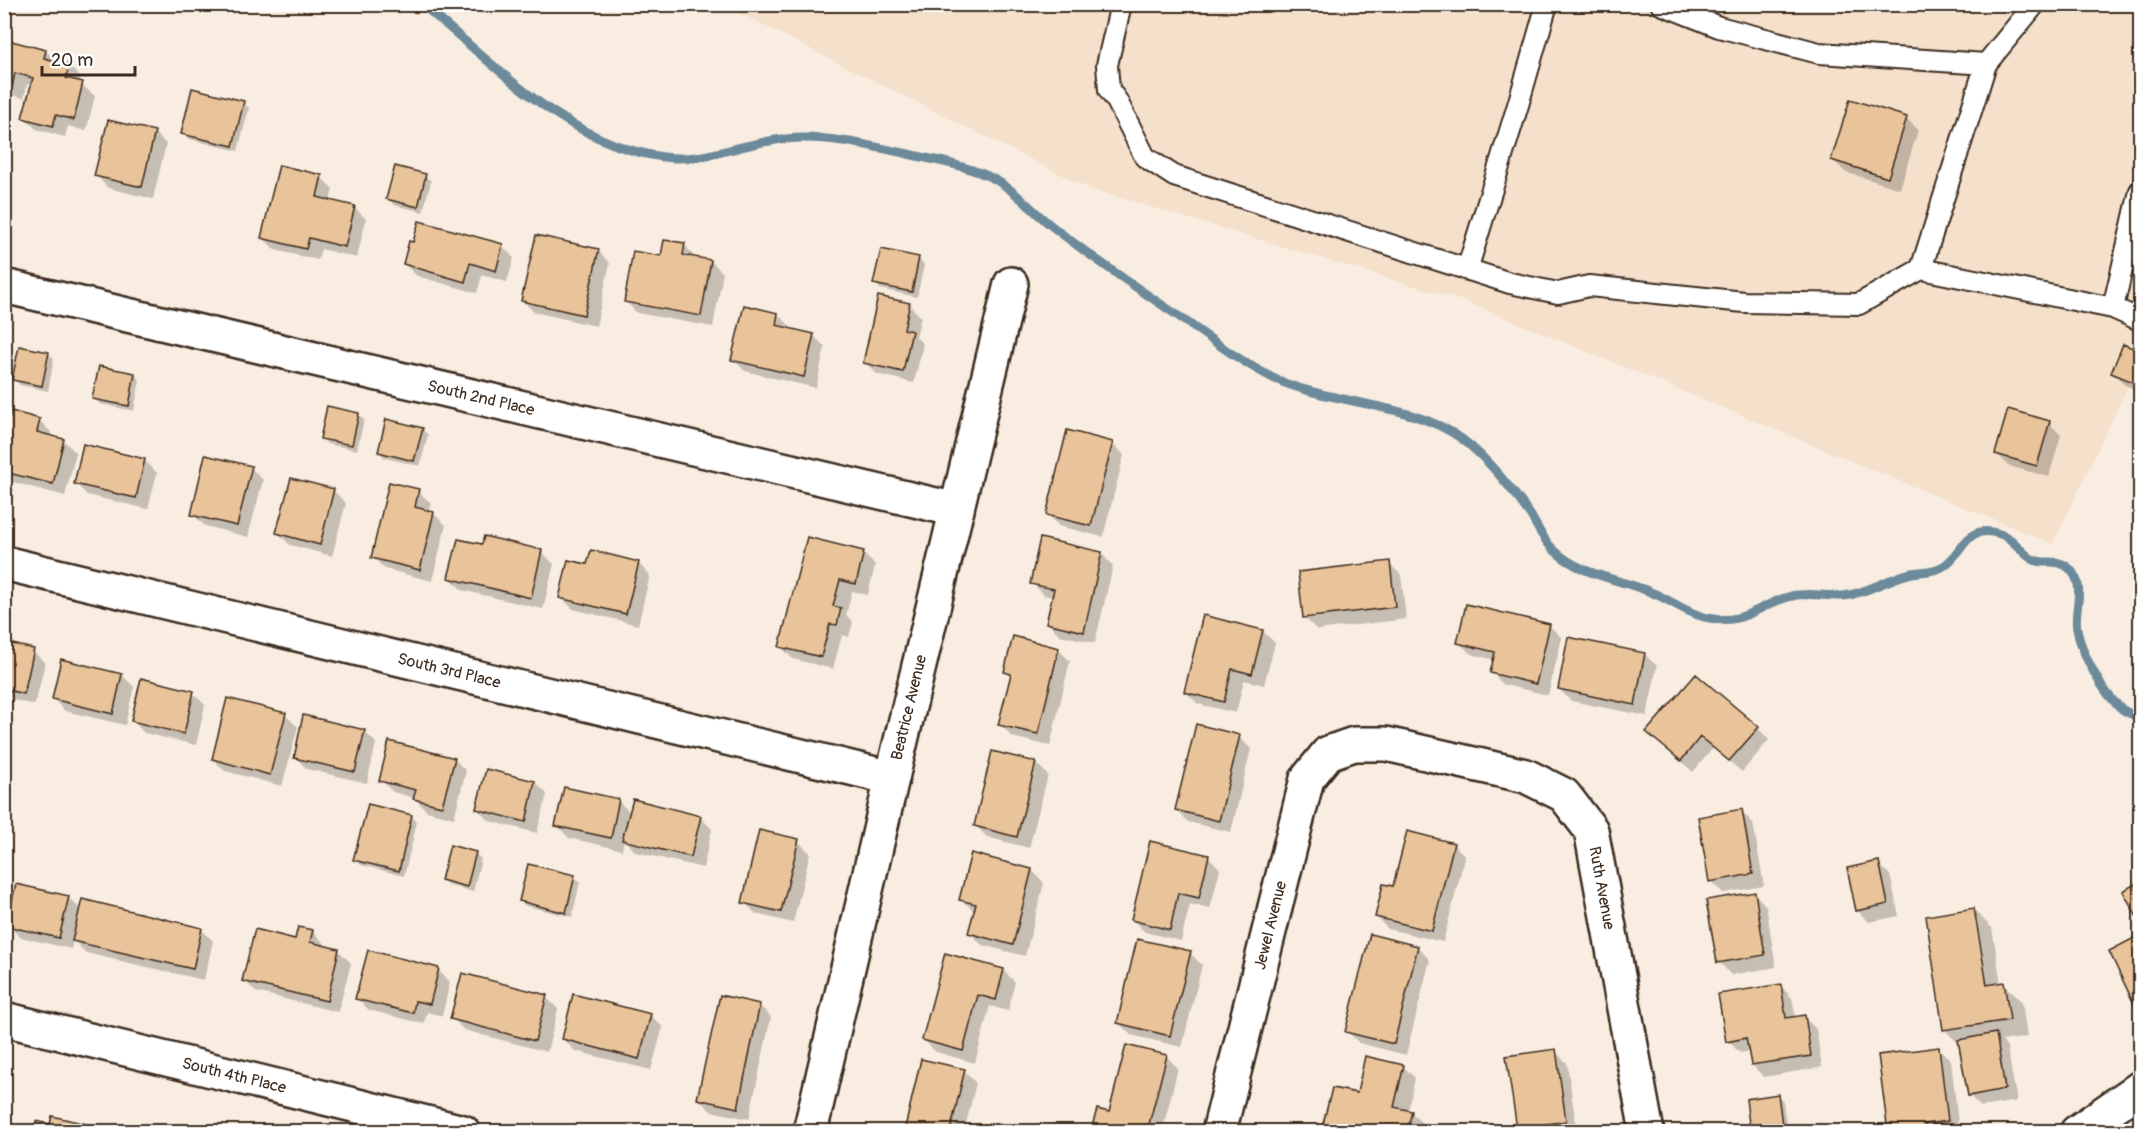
<svg xmlns="http://www.w3.org/2000/svg" width="2145" height="1136" font-family="Pangolin,sans-serif">
<style>
.built{fill:#f4e0cb}
.shadow{fill:#0003}
.lines{fill:none;stroke-linecap:round;stroke-linejoin:round}
.stream{stroke:#6d8a9b;stroke-width:9}
.building{fill:#e9c399;stroke:#3b2a1e;stroke-width:1.5}
.service-casing{stroke:#3b2a1e;stroke-width:24}
.minor-casing{stroke:#3b2a1e;stroke-width:38}
.tertiary-casing{stroke:#3b2a1e;stroke-width:38}
.service{stroke:#fff;stroke-width:20}
.minor{stroke:#fff;stroke-width:33}
.tertiary{stroke:#fff;stroke-width:33}
.labels{text-anchor:middle;dominant-baseline:central;stroke-width:4.5;stroke-linejoin:round;paint-order:stroke}
.street-label{font-size:16px;fill:#3b2a1e;stroke:#fff}
</style>
<rect width="100%" height="100%" fill="#f8ede0"/>
<filter id="ink" filterUnits="userSpaceOnUse"><feTurbulence type="fractalNoise" baseFrequency=".0167" numOctaves="2"/><feDisplacementMap in="SourceGraphic" scale="12" xChannelSelector="R" yChannelSelector="G"/><feConvolveMatrix kernelMatrix="1 2 1 2 8 2 1 2 1" color-interpolation-filters="sRGB"/></filter>
<g filter="url(#ink)">
<!-- built -->
<path class="built" d="M726 5H2140V392L2128 386 2053 544 1464 301 1090 189 727 7Z"/>
<!-- shadow -->
<path class="shadow" d="M4 41 46 51 58 63 69 66 81 78 79 83 95 96 86 131 68 126 65 137 36 129 24 117 32 86 27 84 24 98 4 93Z
M243 102 249 108 238 151 189 139 183 133Z
M1906 118 1918 130 1900 189 1845 172 1833 160Z
M154 132 166 144 153 199 108 188 96 175Z
M425 176 431 181 423 212 394 205 388 199Z
M321 177 333 189 330 201 354 207 366 219 357 258 321 249 318 260 275 250 263 238Z
M685 245 696 259 711 261 723 273 713 327 637 313 625 301 662 258Z
M502 246 514 258 507 282 482 275 477 293 417 276 404 264Z
M598 251 610 263 596 326 534 312 522 300Z
M919 259 924 265 917 297 880 289 875 283Z
M909 305 921 317 916 337 923 344 914 383 877 374 865 362Z
M778 314 790 326 789 330 813 335 825 347 816 388 745 371 733 359Z
M2124 346 2140 353V391L2125 385 2113 372Z
M48 353 54 359 48 391 20 385 14 379Z
M135 374 140 380 134 411 100 404 94 399Z
M358 414 364 420 357 450 327 444 322 438Z
M39 420 51 432 50 437 64 441 76 453 65 496 9 481 4 476V442Z
M2049 423 2061 435 2049 477 2009 466 1997 454Z
M422 429 428 435 420 466 385 458 379 452Z
M1112 443 1124 455 1103 537 1059 526 1047 514Z
M84 446 145 461 157 473 148 509 87 495 75 483Z
M251 468 263 480 248 537 205 526 192 514Z
M292 480 334 491 346 503 332 556 290 545 278 533Z
M418 491 431 503 428 512 433 513 446 525 432 581 385 569 373 557Z
M485 538 542 552 554 564 543 609 462 590 450 578 483 546Z
M863 553 875 565 868 595 852 591 846 615 853 622 849 637 842 635 833 669 793 659 781 647Z
M1101 553 1113 566 1095 643 1060 635 1048 623 1053 597 1044 595 1032 583Z
M638 563 650 575 638 625 573 609 561 597 589 566Z
M1389 563 1401 575 1406 619 1317 630 1305 618Z
M1550 626 1562 638 1548 695 1504 685 1492 673 1495 660 1471 654 1458 642Z
M1263 631 1275 643 1264 685 1244 680 1236 713 1198 704 1186 692Z
M4 644 33 651 45 663 35 705 10 699 7 714H4Z
M1058 649 1070 661 1050 746 1012 737 1000 724 1011 677 1006 672Z
M1644 654 1657 666 1647 716 1571 701 1559 689Z
M122 675 134 687 125 725 65 711 53 699Z
M193 693 205 705 196 745 144 733 132 720Z
M285 715 298 727 282 786 225 771 213 759Z
M1758 728 1769 740 1742 772 1713 748 1693 772 1649 732Z
M364 731 376 743 367 783 307 769 295 757Z
M1239 737 1251 749 1231 832 1188 822 1176 810Z
M454 759 466 771 454 818 427 811 414 798 393 792 381 780Z
M1036 763 1048 775 1029 848 987 837 975 825Z
M535 782 547 794 537 833 490 821 477 809Z
M618 801 631 813 700 817 712 829 703 868 636 852 624 840 622 850 569 838 557 825Z
M1741 811 1753 823 1764 886 1723 893 1711 881Z
M412 817 417 822 404 876 361 865 355 859Z
M798 841 810 853 793 923 756 914 744 902Z
M1453 844 1465 856 1443 942 1388 929 1376 917 1394 888Z
M475 853 481 859 473 892 448 885 442 880Z
M1208 856 1220 869 1210 909 1190 904 1181 941 1145 932 1133 920Z
M1878 863 1890 875 1899 916 1869 922 1857 910Z
M1032 870 1044 883 1025 956 982 945 970 933 975 912 961 899Z
M574 877 580 882 572 917 526 906 520 901Z
M2140 883V920L2125 891Z
M1754 893 1766 906 1776 967 1731 975 1719 962Z
M68 897 81 910 201 929 213 941 204 980 86 953 73 940 71 949 20 937 8 925Z
M1974 910 1992 928 2001 984H2003L2022 1002 2027 1037 2002 1041 2007 1047 2017 1101 1981 1107 1969 1095 1960 1045 1945 1030Z
M299 928 313 932 325 944 324 947 339 951 351 963 338 1012 256 992 244 980 296 940Z
M1371 936 1418 947 1430 960 1406 1055 1359 1043 1347 1031Z
M2140 937V1010L2137 1007 2111 951Z
M1190 953 1202 965 1182 1047 1131 1035 1119 1023Z
M438 970 450 982 442 1016 427 1012 424 1024 369 1010 357 998Z
M1003 970 1015 982 1008 1011 990 1006 975 1063 936 1052 924 1040Z
M1780 985 1792 998 1796 1018 1804 1017 1816 1029 1822 1067 1764 1077 1752 1065 1750 1051 1740 1053 1728 1041Z
M546 997 558 1009 547 1052 464 1030 452 1018Z
M759 1005 771 1017 749 1119 711 1111 699 1099Z
M650 1015 663 1027 651 1070 575 1051 563 1039Z
M1938 1048 1951 1060 1959 1132H1889Z
M1555 1051 1567 1063 1577 1132H1522L1519 1128Z
M1166 1056 1178 1068 1162 1132H1095L1093 1130Z
M1403 1066 1415 1078 1408 1111 1411 1112 1423 1124 1422 1132H1323L1358 1095Z
M964 1071 976 1083 964 1132H905Z
M1778 1096 1783 1101 1787 1132H1752Z
M115 1128 130 1132H114Z"/>
<g class="lines">
<!-- stream -->
<path class="stream" d="M421 4C494 62 565 144 663 157 706 163 743 142 785 139 826 135 868 145 908 154 935 160 963 165 988 176 1014 188 1031 210 1053 227 1091 257 1131 284 1171 311 1205 334 1238 361 1275 379 1333 405 1412 402 1462 439 1486 457 1514 491 1531 516 1538 528 1543 540 1554 550 1580 575 1616 578 1648 591 1668 598 1684 612 1704 617 1746 627 1757 604 1792 596 1810 592 1827 597 1844 596 1869 593 1888 578 1912 573 1923 571 1933 572 1942 567 1965 554 1964 522 2000 534 2014 538 2020 552 2032 559 2045 566 2058 557 2070 569 2087 587 2073 609 2077 629 2081 653 2103 694 2122 709 2127 713 2134 715 2140 718"/>
</g>
<!-- building -->
<path class="building" d="M4 39 46 50 44 58 69 65 66 78 83 82 74 120 56 115 53 126 22 118 33 78 15 73 12 87 4 85Z
M192 88 244 101 233 146 181 134Z
M1850 99 1907 117 1888 178 1831 160Z
M108 120 155 131 142 187 94 176Z
M279 165 322 175 317 197 355 206 345 247 309 238 306 249 261 238Z
M395 166 426 174 418 207 386 199Z
M419 221 503 244 496 271 470 263 465 282 403 264 409 241 413 242Z
M536 235 599 249 584 315 521 301Z
M664 240 685 243 683 255 711 260 701 316 624 302 633 251 661 256Z
M881 249 919 257 912 292 873 284Z
M878 296 910 303 904 329 912 331 903 372 863 363Z
M744 305 778 313 776 325 814 334 804 377 731 360Z
M2123 344 2140 351V385L2111 373Z
M19 346 49 352 42 386 12 380Z
M99 366 135 373 129 406 92 399Z
M327 406 359 413 352 445 320 439Z
M2008 409 2050 421 2037 466 1995 454Z
M11 411 40 419 37 432 64 439 53 484 4 472V437Z
M386 419 423 428 414 461 378 452Z
M1067 430 1113 442 1091 526 1046 515Z
M83 444 145 459 136 498 74 484Z
M205 455 252 466 237 526 191 515Z
M291 478 334 489 320 545 276 533Z
M389 482 419 489 415 507 434 512 420 570 371 558Z
M484 536 542 550 531 598 448 578 458 539 482 544Z
M807 537 864 551 856 584 840 580 833 606 841 608 837 625 830 624 821 657 779 647Z
M1040 538 1102 552 1084 632 1046 623 1054 589 1030 584Z
M591 550 639 562 626 614 559 598 568 560 587 564Z
M1390 561 1395 607 1303 618 1298 572Z
M1466 604 1550 624 1536 684 1490 673 1495 652 1457 643Z
M1203 615 1263 630 1252 674 1232 669 1224 702 1184 692Z
M1013 636 1059 648 1038 734 998 725 1011 674 1004 672Z
M1568 637 1645 653 1635 705 1558 689Z
M4 642 34 649 24 694 4 689Z
M61 659 122 674 113 714 52 699Z
M1696 674 1759 727 1729 761 1700 737 1681 761 1646 732Z
M141 678 194 691 184 734 131 721Z
M227 698 286 713 270 775 212 759Z
M303 715 365 730 355 772 294 758Z
M1196 724 1240 735 1219 821 1175 810Z
M389 741 455 758 442 806 413 799 416 790 379 781Z
M992 751 1036 762 1017 837 974 826Z
M486 769 535 781 526 822 476 809Z
M564 787 619 799 611 838 555 826Z
M633 799 701 816 691 857 622 840Z
M368 804 412 815 399 871 353 860Z
M1742 809 1753 874 1709 882 1698 817Z
M759 830 799 839 781 912 742 903Z
M1407 831 1454 843 1432 931 1375 917 1383 884 1393 886Z
M1150 841 1209 855 1199 898 1178 893 1170 930 1131 920Z
M450 845 476 852 467 887 441 880Z
M971 853 1032 869 1013 945 968 933 976 904 959 900Z
M1879 861 1888 904 1856 911 1847 868Z
M528 864 575 875 566 913 519 901Z
M2140 881V920L2139 921 2123 891Z
M16 884 69 896 59 938 6 926Z
M1755 892 1765 955 1717 963 1706 900Z
M82 899 202 928 193 969 72 941Z
M1974 908 1987 985 2004 982 2010 1020 1943 1030 1926 916Z
M298 927 313 930 310 942 339 949 327 1001 242 981 255 929 295 939Z
M1370 934 1418 946 1394 1044 1345 1032Z
M2140 935V1005L2136 1008 2109 951Z
M1137 939 1191 951 1170 1036 1117 1023Z
M368 950 439 968 430 1004 415 1001 413 1013 355 999Z
M945 953 1004 969 996 1000 978 995 963 1051 922 1040Z
M462 973 547 995 535 1041 450 1019Z
M1781 984 1786 1018 1805 1015 1811 1056 1751 1065 1746 1038 1726 1042 1718 994Z
M573 994 651 1014 639 1059 562 1039Z
M720 995 760 1004 738 1108 697 1099Z
M1996 1033 2005 1089 1968 1096 1958 1040Z
M1126 1045 1167 1055 1147 1132 1091 1130 1097 1109 1109 1112Z
M1939 1047 1948 1121 1925 1124V1132H1888L1878 1055Z
M1556 1049 1566 1121 1517 1129 1506 1056Z
M1365 1056 1404 1065 1394 1107 1412 1111 1407 1132H1321L1332 1088 1357 1093Z
M921 1059 965 1069 950 1132H904Z
M1778 1094 1783 1132H1750L1746 1099Z
M52 1116 99 1127 98 1132H33L36 1121 50 1124Z"/>
<g class="lines">
<defs>
<path id="service" d="M1121 4 1107 65 1109 90 1117 101 1145 157 1174 176 1510 283 1558 293 1589 286 1744 302 1859 304 1921 269
M1661 4 1719 27 1819 53 1986 64
M2035 4 1986 64 1921 269 2113 308 2140 320
M1467 270 1518 105 1547 4
M2113 308 2140 191"/>
<g id="minor">
<path id="s1" d="M4 286 957 510"/>
<path id="s2" d="M4 563 892 778"/>
<path id="s3" d="M4 1019 463 1132"/>
<path id="s4" d="M810 1132 892 778 1011 284"/>
<path id="s5" d="M1219 1132 1307 779 1328 753 1354 744H1386L1526 776 1564 795 1591 830 1647 1132"/>
</g>
<path id="tertiary" d="M2077 1132 2140 1088"/>
</defs>
<!-- service casing -->
<use href="#service" class="service-casing"/>
<!-- minor casing -->
<use href="#minor" class="minor-casing"/>
<!-- tertiary casing -->
<use href="#tertiary" class="tertiary-casing"/>
<!-- service -->
<use href="#service" class="service"/>
<!-- minor -->
<use href="#minor" class="minor"/>
<!-- tertiary -->
<use href="#tertiary" class="tertiary"/>
</g>
</g>
<g class="labels">
<!-- street labels -->
<g class="street-label">
<text stroke="none"><textPath href="#s1" startOffset="490">South 2nd Place</textPath></text>
<text stroke="none"><textPath href="#s2" startOffset="458">South 3rd Place</textPath></text>
<text stroke="none"><textPath href="#s4" startOffset="436">Beatrice Avenue</textPath></text>
<text stroke="none"><textPath href="#s5" startOffset="746">Ruth Avenue</textPath></text>
<text stroke="none"><textPath href="#s5" startOffset="213">Jewel Avenue</textPath></text>
<text stroke="none"><textPath href="#s3" startOffset="237">South 4th Place</textPath></text>
</g>
</g>
<!-- margin -->
<rect width="2145" height="1136" fill="none" stroke="#fff" stroke-width="24"/>
<rect x="12" y="12" width="2121" height="1112" fill="none" stroke="#3b2a1e" stroke-width="2" filter="url(#ink)"/>
<!-- scale -->
<path d="M42 66v9h93v-9" fill="none" stroke="#3b2a1e" stroke-width="3"/>
<text x="51" y="66" font-size="18" fill="#3b2a1e" stroke="#ffffff" stroke-width="4.5" paint-order="stroke">20 m</text>
</svg>
